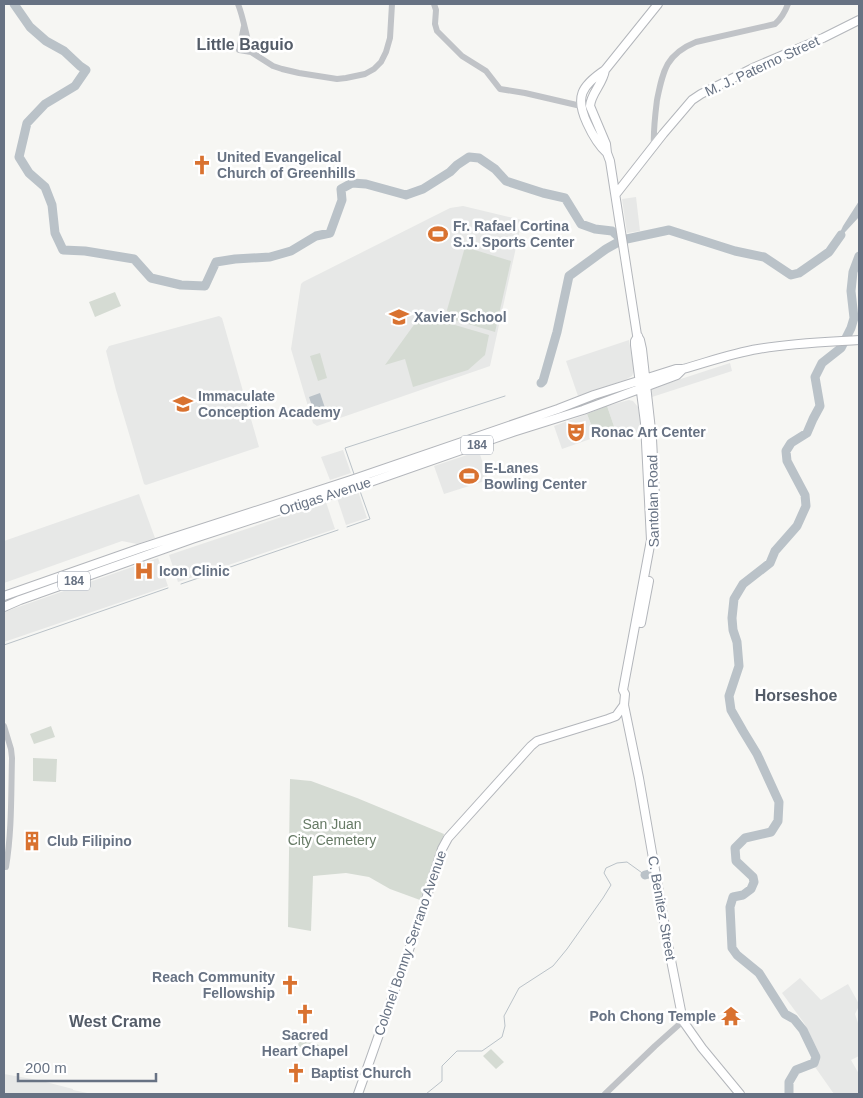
<svg xmlns="http://www.w3.org/2000/svg" width="863" height="1098" font-family="Arial,sans-serif">
<style>
.built{fill:#e7e8e7}
.green{fill:#d5dbd3}
.water{fill:#bac2c8}
.lines{fill:none;stroke-linecap:round;stroke-linejoin:round}
.stream{stroke:#bac2c8;stroke-width:1}
.river{stroke:#bac2c8;stroke-width:9}
.major-casing{stroke:#b3b6bb;stroke-width:10}
.minor{stroke:#c0c3c7;stroke-width:6}
.major{stroke:#fff;stroke-width:8}
.labels{text-anchor:middle;dominant-baseline:central;stroke-width:5;stroke-linejoin:round;paint-order:stroke}
.shield{fill:#fff;stroke:#959ca8;stroke-width:1}
.shield-label{font-size:12px;font-weight:bold;fill:#677283}
.street-label{font-size:14px;fill:#677283;stroke:#fff}
.poi-label{font-size:14px;font-weight:bold;fill:#677283;stroke:#fff;text-anchor:start}
.park-label{font-size:14px;fill:#667a65;stroke:#fff}
.quarter-label{font-size:16px;font-weight:bold;fill:#545c68;stroke:#fff}
</style>
<rect width="100%" height="100%" fill="#f6f6f3"/>
<!-- built -->
<path class="built" d="M636 197 640 231 627 233 622 199Z
M463 206 522 220 490 366 317 426 313 423 291 349 301 284 303 282 450 208Z
M219 316 222 318 259 447 146 485 144 484 116 390 106 351 109 346Z
M629 340 634 371 632 376 625 380 578 396 566 361Z
M730 363 732 371 652 397 650 389Z
M629 400 633 401 638 407 642 433 617 435 607 406Z
M587 414 596 437 562 449 554 426Z
M343 450 351 473 330 480 321 457Z
M479 451 488 480 444 494 434 466Z
M358 491 367 518 346 525 337 498Z
M139 494 155 538 137 544 122 541 4 583V541Z
M326 502 335 529 178 582 169 555Z
M158 558 168 586 4 642V612Z
M800 978 821 1000 848 984 859 1004V1006L855 1014 859 1026V1056L851 1060 859 1074V1094H834L815 1067 819 1062 821 1057 804 1023 782 993Z
M4 1074 38 1080 73 1089V1090L92 1094H4Z"/>
<!-- green -->
<path class="green" d="M465 247 511 261 495 332 445 317Z
M115 292 121 306 95 317 89 302Z
M421 315 489 335 485 355 468 370 413 387 405 359 385 365Z
M320 353 327 378 318 381 310 356Z
M607 406 617 435 596 437 587 414Z
M51 726 55 737 34 744 30 734Z
M33 758 57 759 56 782 33 781Z
M290 779 311 781 357 798 444 834 420 900 390 889 369 877 346 873 313 876 311 931 288 927Z
M300 1039 319 1045 316 1054 297 1048Z
M491 1049 504 1062 496 1069 483 1056Z"/>
<!-- water -->
<path class="water" d="M859 201V217L835 243 843 226Z
M320 393 325 408 314 412 309 397Z"/>
<g class="lines">
<!-- stream -->
<path class="stream" d="M354 474 345 448 505 396
M347 527 370 519 360 491
M181 584 338 530
M4 645 168 588
M426 1094 442 1081V1066L457 1051H482L502 1037 505 1026 504 1016 519 988 553 966 567 949 603 898 611 885 604 873 606 868 617 863 627 862 645 875"/>
<!-- river -->
<path class="river" d="M14 4 30 27 46 41 64 51 80 66 86 70 75 86 45 104 27 123 19 157 29 173 45 187 52 205 55 233 63 250 85 251 134 259 151 278 181 285 205 286 216 262 235 259 270 257 291 251 316 236 330 233 342 200 341 189 352 183 366 184 406 195 423 189 450 172 457 165 469 157 479 158 495 169 506 181 543 193 565 198 581 224 595 229 612 231 622 240
M541 383 543 381 557 332 569 276 606 249 622 240 669 230 735 251 764 257 791 275 799 273 829 252 841 235
M645 875 653 873
M789 1094V1082L796 1070 814 1063 816 1057 803 1030 794 1019 785 1014 759 973 737 955 732 948 730 907 733 897 743 895 751 889 754 882 753 877 736 861 735 848 745 838 771 832 778 821 779 802 757 754 743 731 731 710 729 696 739 666 737 642 733 630 732 618 734 599 743 584 770 563 775 551 797 526 806 506 805 495 787 461 786 451 791 443 807 433 813 419 820 406 815 377 822 363 841 348 851 328 854 318 851 291 853 272 859 256"/>
<defs>
<path id="major" d="M605 70C603 84 591 93 590 106L606 144 607 153 610 161 637 335 640 340 642 349 652 439 655 497
M607 153C598 145 592 134 587 123 575 97 581 86 605 70L658 4
M616 194 663 134 692 100 701 94 755 67 823 38 859 20
M638 336 635 341V345L645 423 651 540 623 690 625 694 624 705 639 778 669 950 683 1021 702 1048 740 1094
M4 596 141 548 351 480 558 409 594 395 676 369H683C708 362 733 353 758 349 792 343 826 342 859 340
M4 607 20 600 192 539 299 504 356 487 513 432 583 410 677 375 683 369
M641 623 649 581
M358 1094 417 927 442 849 448 838 531 746 537 741 608 719 616 716 624 705"/>
</defs>
<!-- major casing -->
<use href="#major" class="major-casing"/>
<!-- minor -->
<path class="minor" d="M238 4C244 19 246 36 251 52
M434 4 436 10 435 24 437 31 462 56 486 71 500 89 525 93 581 106
M244 26 239 50 251 52 273 66 282 69 299 73 337 79 346 78 365 74 374 69 381 62 386 52 390 38 392 4
M654 147C653 131 655 116 657 100 663 71 666 54 696 42L775 24C782 18 785 12 788 4
M4 726 11 749 12 758C11 794 12 831 6 867H4
M605 1094 655 1046 683 1021"/>
<!-- major -->
<use href="#major" class="major"/>
</g>
<!-- icons -->
<defs>
<symbol id="church-bare" viewBox="-9 -9 18 18"><path d="M-1.2-6h2.4v3.5h3.3v2.4h-3.3V6h-2.4V-.1h-3.3v-2.4h3.3Z" fill="#d97230" stroke="#fff" stroke-width="2.5" paint-order="stroke"/></symbol>
<symbol id="stadium-bare" viewBox="-9 -9 18 18"><path d="M0-5a6.5 5 0 1 0 0 10a6.5 5 0 1 0 0-10ZM-3.5-1.8h7v3.6h-7Z" fill="#d97230" stroke="#fff" stroke-width="2.5" paint-order="stroke"/></symbol>
<symbol id="school-bare" viewBox="-9 -9 18 18"><path d="M0-5L7-2L0 1L-7-2ZM-4 1L0 2.5L4 1V4Q0 6-4 4Z" fill="#d97230" stroke="#fff" stroke-width="2.5" paint-order="stroke"/></symbol>
<symbol id="theatre-bare" viewBox="-9 -9 18 18"><path d="M-5-5.5Q0-4 5-5.5V0Q5 5 0 6Q-5 5-5 0ZM-3.3-2.5H-1v1.5H-3.3ZM1-2.5H3.3v1.5H1ZM-2.8 1Q0 5.5 2.8 1Z" fill="#d97230" stroke="#fff" stroke-width="2.5" paint-order="stroke"/></symbol>
<symbol id="hospital-bare" viewBox="-9 -9 18 18"><path d="M-5-5h3v3.5h4V-5h3V5h-3V1.5h-4V5h-3Z" fill="#d97230" stroke="#fff" stroke-width="2.5" paint-order="stroke"/></symbol>
<symbol id="building-bare" viewBox="-9 -9 18 18"><path d="M-4-6H4V6H1V3H-1V6H-4ZM-2.5-4.3h1.7v1.8h-1.7ZM.8-4.3h1.7v1.8H.8ZM-2.5-1h1.7V.8h-1.7ZM.8-1h1.7V.8H.8Z" fill="#d97230" stroke="#fff" stroke-width="2.5" paint-order="stroke"/></symbol>
<symbol id="temple-bare" viewBox="-9 -9 18 18"><path d="M0-6L5-2H3V0L6.5 2.5H4V6H1.5V3h-3V6H-4V2.5H-6.5L-3 0V-2H-5Z" fill="#d97230" stroke="#fff" stroke-width="2.5" paint-order="stroke"/></symbol>
</defs>
<g fill-rule="evenodd">
<use href="#church-bare" x="188" y="151" width="28" height="28"/>
<use href="#stadium-bare" x="424" y="220" width="28" height="28"/>
<use href="#school-bare" x="385" y="303" width="28" height="28"/>
<use href="#school-bare" x="169" y="390" width="28" height="28"/>
<use href="#theatre-bare" x="562" y="418" width="28" height="28"/>
<use href="#stadium-bare" x="455" y="462" width="28" height="28"/>
<use href="#hospital-bare" x="130" y="557" width="28" height="28"/>
<use href="#building-bare" x="18" y="827" width="28" height="28"/>
<use href="#church-bare" x="276" y="971" width="28" height="28"/>
<use href="#church-bare" x="291" y="1000" width="28" height="28"/>
<use href="#temple-bare" x="717" y="1002" width="28" height="28"/>
<use href="#church-bare" x="282" y="1059" width="28" height="28"/>
</g>
<g class="labels">
<!-- shield labels -->
<g class="shield">
<rect x="461" y="435.5" width="32" height="19" rx="4"/>
<rect x="58" y="571.5" width="32" height="19" rx="4"/>
</g>
<g class="shield-label">
<text x="477" y="445">184</text>
<text x="74" y="581">184</text>
</g>
<!-- street labels -->
<g class="street-label">
<text transform="translate(762 66) rotate(-25)">M. J. Paterno Street</text>
<text transform="translate(325 496) rotate(-18)">Ortigas Avenue</text>
<text transform="translate(653 501) rotate(-91)">Santolan Road</text>
<text transform="translate(662 908) rotate(80)">C. Benitez Street</text>
<text transform="translate(410 943) rotate(-71)">Colonel Bonny Serrano Avenue</text>
</g>
<!-- poi labels -->
<g class="poi-label">
<text x="217" y="157">United Evangelical<tspan x="217" dy="16">Church of Greenhills</tspan></text>
<text x="453" y="226">Fr. Rafael Cortina<tspan x="453" dy="16">S.J. Sports Center</tspan></text>
<text x="414" y="317">Xavier School</text>
<text x="198" y="396">Immaculate<tspan x="198" dy="16">Conception Academy</tspan></text>
<text x="591" y="432">Ronac Art Center</text>
<text x="484" y="468">E-Lanes<tspan x="484" dy="16">Bowling Center</tspan></text>
<text x="159" y="571">Icon Clinic</text>
<text x="47" y="841">Club Filipino</text>
<text x="275" y="977" text-anchor="end">Reach Community<tspan x="275" dy="16">Fellowship</tspan></text>
<text x="716" y="1016" text-anchor="end">Poh Chong Temple</text>
<text x="305" y="1035" text-anchor="middle">Sacred<tspan x="305" dy="16">Heart Chapel</tspan></text>
<text x="311" y="1073">Baptist Church</text>
</g>
<!-- park labels -->
<g class="park-label">
<text x="332" y="824">San Juan<tspan x="332" dy="16">City Cemetery</tspan></text>
</g>
<!-- quarter labels -->
<g class="quarter-label">
<text x="245" y="44">Little Baguio</text>
<text x="796" y="695">Horseshoe</text>
<text x="115" y="1021">West Crame</text>
</g>
</g>
<!-- border -->
<rect width="863" height="1098" fill="none" stroke="#677283" stroke-width="10"/>
<!-- scale -->
<path d="M18 1073v8h138v-8" fill="none" stroke="#677283" stroke-width="2.5"/>
<text x="25" y="1073" font-size="15" fill="#677283" stroke="#ffffff" stroke-width="4" paint-order="stroke">200 m</text>
</svg>
